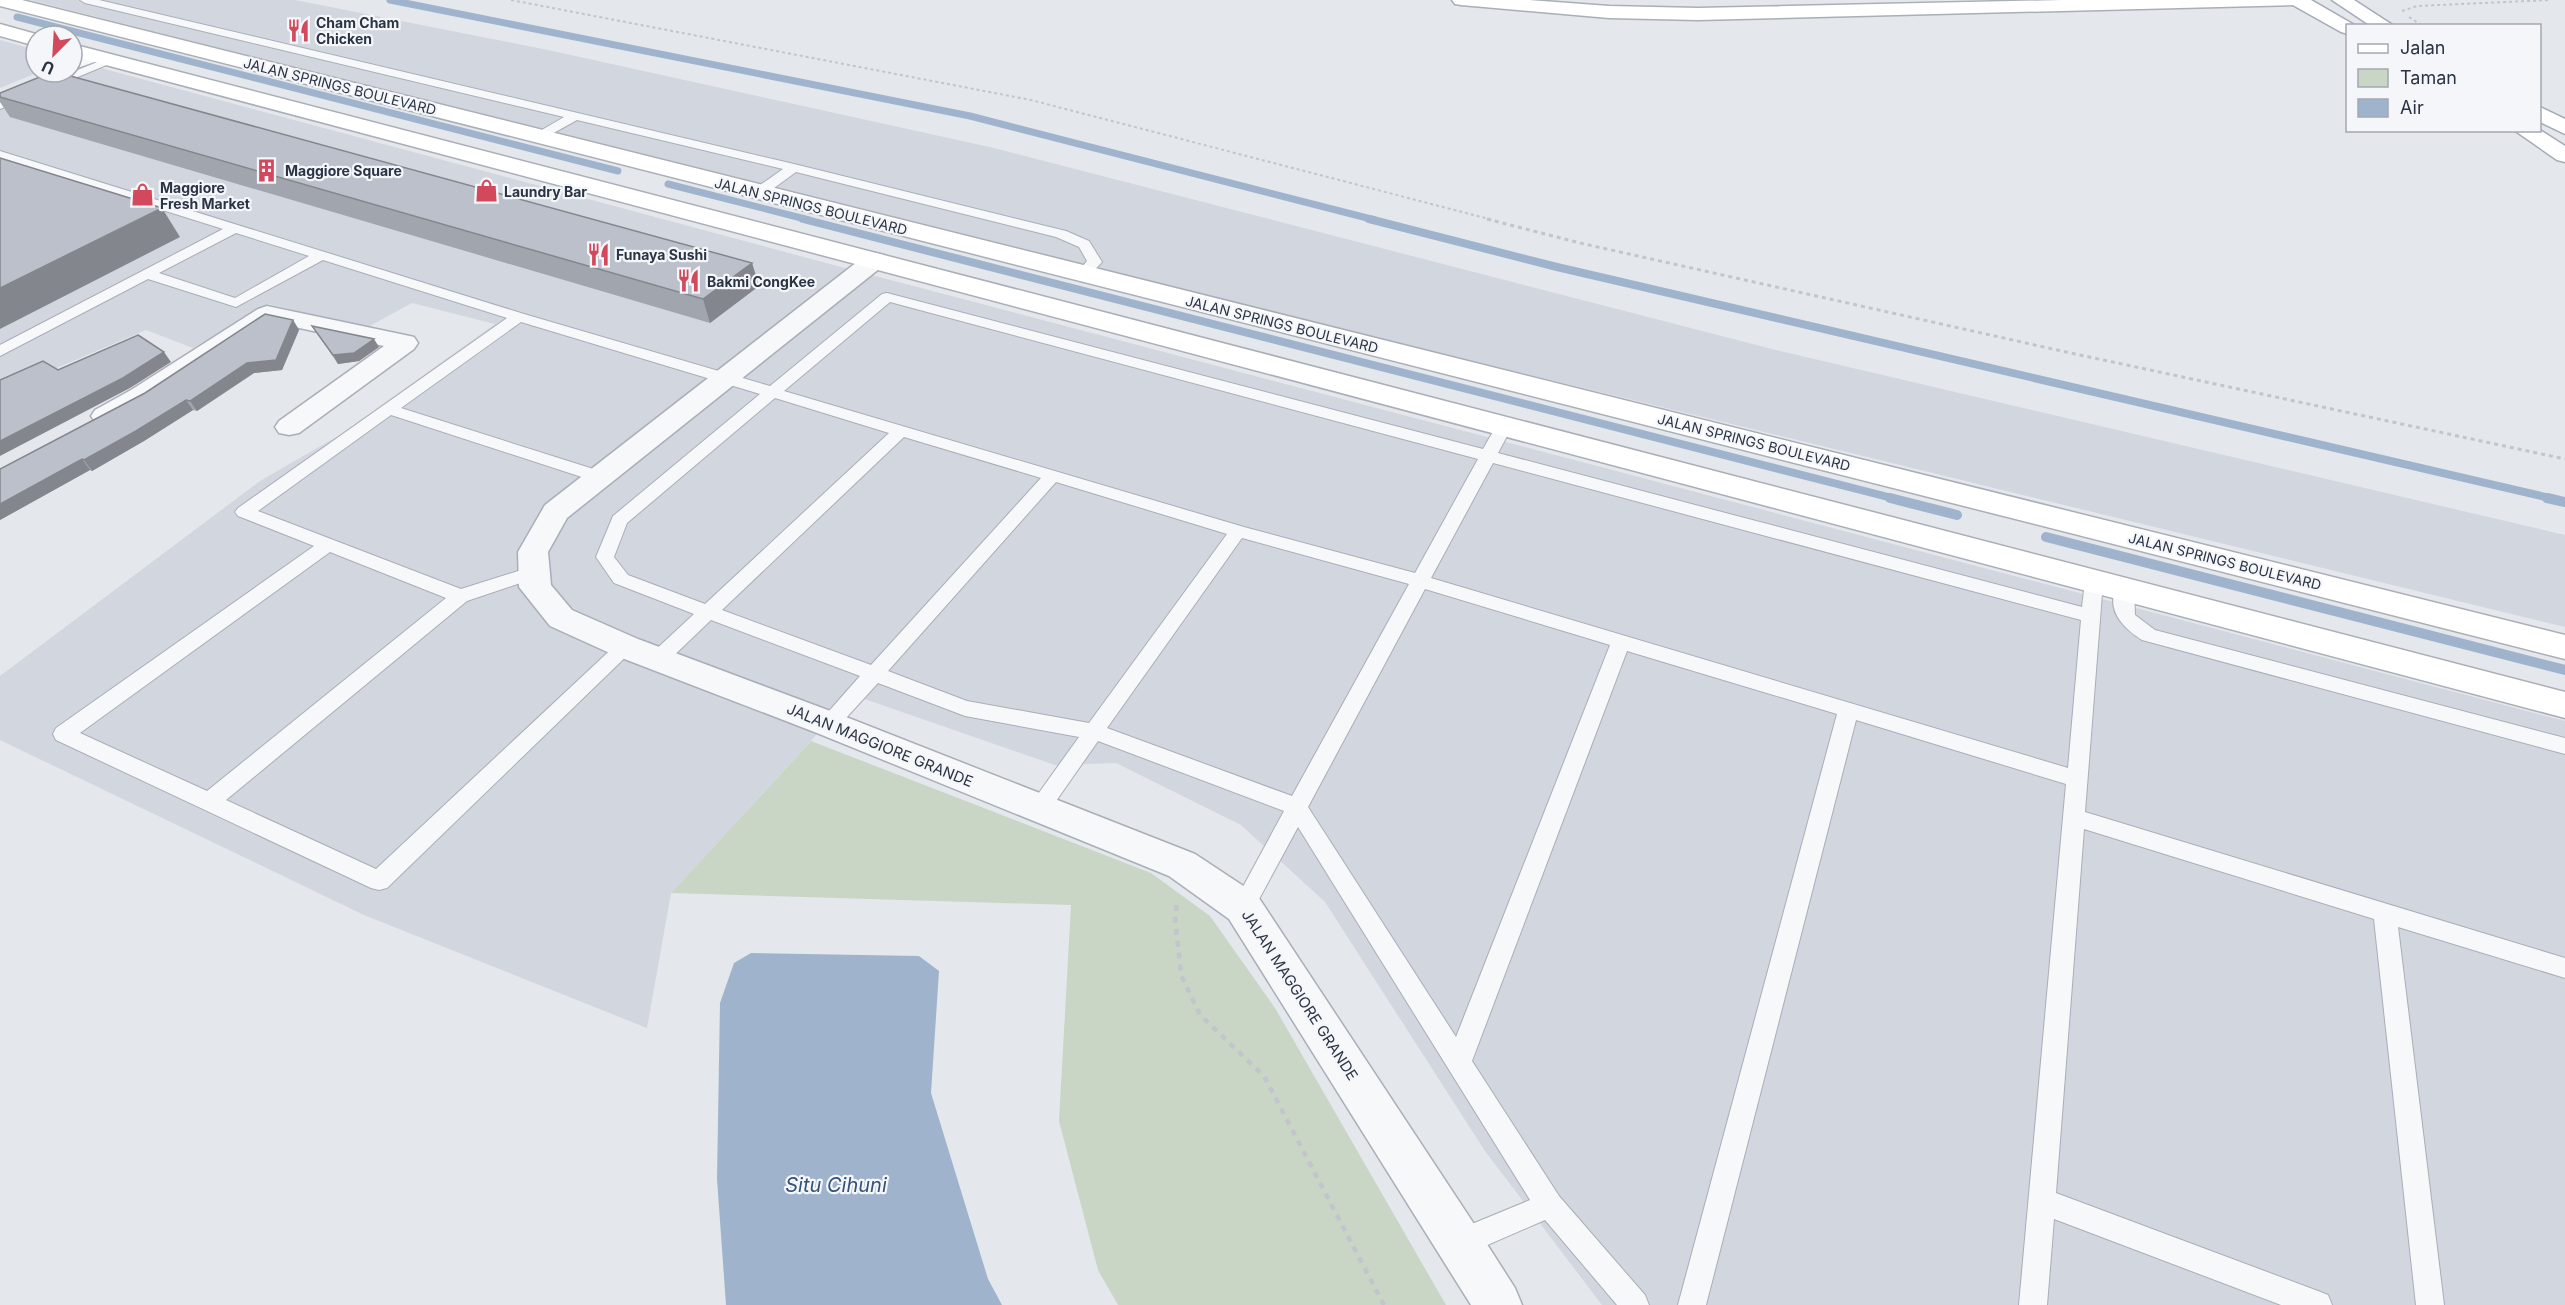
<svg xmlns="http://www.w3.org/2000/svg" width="2565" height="1305" font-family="Inter,sans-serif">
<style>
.built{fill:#d2d6de}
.green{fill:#c9d6c5}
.water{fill:#9fb4cc}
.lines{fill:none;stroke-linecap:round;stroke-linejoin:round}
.stream-far2{stroke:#9fb4cc;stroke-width:7}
.stream-far1{stroke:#9fb4cc;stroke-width:8}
.stream{stroke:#9fb4cc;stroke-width:10}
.lane-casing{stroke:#a9aeb7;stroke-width:2}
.street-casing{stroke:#a9aeb7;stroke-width:3}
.secondary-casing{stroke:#a9aeb7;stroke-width:3}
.primary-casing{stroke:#a3abb8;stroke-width:3}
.path-far2{stroke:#c2c5cb;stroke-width:2;stroke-dasharray:3 3;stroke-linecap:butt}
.path-far1{stroke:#c2c5cb;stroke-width:3;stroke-dasharray:4 4;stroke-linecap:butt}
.path{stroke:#c2c5cb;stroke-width:4.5;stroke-dasharray:6 6;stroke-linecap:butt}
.lane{fill:#f7f8fa;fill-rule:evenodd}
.street{fill:#f7f8fa;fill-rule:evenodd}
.secondary{fill:#fff;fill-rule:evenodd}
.primary{fill:#fff;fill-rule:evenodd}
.wall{fill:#a1a5ae}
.shaded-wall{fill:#83868d}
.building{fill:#bbc0ca;stroke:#83868d;stroke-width:1.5}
.labels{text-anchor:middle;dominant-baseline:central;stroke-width:4.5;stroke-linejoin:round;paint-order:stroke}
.far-poi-label{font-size:14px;font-weight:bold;fill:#2b3445;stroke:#f4f6f9;text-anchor:start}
.far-street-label{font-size:14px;fill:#2b3445;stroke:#f4f6f9}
.street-label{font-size:15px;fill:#2b3445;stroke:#f4f6f9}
.near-water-label{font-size:20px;font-style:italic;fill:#34527a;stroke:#f4f6f9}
</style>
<rect width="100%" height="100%" fill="#e4e7ec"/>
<!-- built -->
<path class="built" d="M31 0H295L548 50 994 148 1772 349 2565 535V627L857 211Z
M0 40 36 50V72H39L0 88Z
M82 63 826 263 2565 721V1305H1602L1485 1151 1325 902 1241 825 1116 763 1055 765 853 695 671 893 647 1028 364 915 0 740V676L260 481 338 436 495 324 412 303 366 328 269 304 193 348 146 330 0 392V96L60 72H72V67Z"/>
<!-- green -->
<path class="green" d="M811 741 1151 873 1210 916 1275 1008 1446 1305H1118L1098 1270 1059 1121 1071 905 671 893Z"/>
<!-- water -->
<path class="water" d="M751 953 919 956 939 971 931 1093 988 1279 1002 1305H726L717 1179 720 1003 734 963Z"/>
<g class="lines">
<!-- stream-far2 -->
<path class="stream-far2" d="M390 0 970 116 1375 220
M17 17 618 171
M668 184 809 220"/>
<!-- stream-far1 -->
<path class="stream-far1" d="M803 219 1896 499
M1369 219 1557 267 2554 499"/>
<!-- stream -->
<path class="stream" d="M1890 498 1957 515
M2547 498 2565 502
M2046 537 2565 670"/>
<defs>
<path id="lane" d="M80 0H99L794 164 1066 231 1089 241 1102 262 1088 277H1078L1076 274 1087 261 1079 247 1056 237 796 172 763 196H753L751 193 753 190 783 169 577 120 539 141 535 140 533 137 535 134 564 117 85 3Z
M110 57 114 58V62L0 109V101Z
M0 151 524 314 770 386 882 294 887 293 1483 449 1499 421H1511L1513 425 1498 453 2082 607 2085 581 2087 577 2094 575 2101 577 2103 581 2085 812 2565 958V978L2398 927 2444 1305H2416L2374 919 2084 829 2056 1193 2318 1291 2328 1295 2332 1305H2281L2054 1219 2047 1305H2019L2066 784 1856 720 1706 1305H1678L1837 714 1627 651 1472 1061 1559 1196 1645 1295 1649 1305H1617L1545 1220 1460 1257 1450 1253 1446 1243 1450 1233 1530 1200 1298 827 1251 914 1243 917 1235 914 1232 907 1284 811 1098 741 1047 814 1039 817 1031 814 1028 808 1079 737 965 716 878 683 836 729 829 732 822 729 819 724 822 719 860 676 711 620 665 664 658 666 651 664 648 659 651 654 694 614 614 583 596 557 613 516 760 394 521 322 401 408 606 473 609 477 606 481H594L391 415 258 511 461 589 534 566 541 568 543 572 541 576 467 601 226 800 376 869 619 642 626 640 633 642 636 647 387 888 379 890 371 888 56 740 53 734 56 728 314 546 238 516 235 512 238 508 507 318 323 260 236 307 148 279 0 356V345L223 229 0 159ZM236 233 309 256 235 298 159 273ZM890 302 1478 459 1415 573 1244 527 784 391ZM775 398 889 433 705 604 628 575 614 557 627 523ZM904 437 1041 478 871 665 722 610ZM1493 463 2081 620 2068 768 1431 578ZM1056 482 1227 534 1089 723 967 701 888 671ZM1242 538 1409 584 1292 796 1107 728ZM330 552 446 598 207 791 80 733ZM1425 589 1610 645 1456 1037 1308 807Z
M2125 583 2132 584 2134 589 2135 615 2155 630 2565 738V754L2142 640C2123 628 2104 609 2118 584Z"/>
<path id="street" d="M93 50 100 52 103 56 100 60 72 70V57Z
M875 253 884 255 887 260 884 265 567 518 548 552 551 585 572 610 638 639 841 715 1195 854 1257 895 1476 1227 1515 1288 1522 1305H1471L1229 919 1169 876 817 733 614 655 550 626 519 587 518 552 545 505 866 255Z
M267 306 405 335 414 337 418 343 414 349 299 433 289 435 279 433 275 427 279 421 384 346 271 322 151 402 115 422 105 424 95 422 91 416 95 410 131 390 258 309Z"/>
<path id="secondary" d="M0 0H22L2565 635V659L0 6Z
M1452 0H1529L1609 6 1698 8 2062 0H2307L2304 4 2298 5 1698 20 1609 18 1461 5 1455 4Z
M0 24 43 36H36V46L0 36Z
M72 44 2565 692V718L72 56Z"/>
<path id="primary" d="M2288 0H2311L2356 26H2348V34L2341 32 2291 4Z
M2332 0H2354L2394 26H2371Z
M2540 107 2565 119V134L2540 122Z
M2514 130H2540L2565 146V162L2557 160Z"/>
</defs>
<!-- lane casing -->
<use href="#lane" class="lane-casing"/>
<!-- street casing -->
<use href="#street" class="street-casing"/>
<!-- secondary casing -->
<use href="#secondary" class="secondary-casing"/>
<!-- primary casing -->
<use href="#primary" class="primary-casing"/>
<!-- path-far2 -->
<path class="path-far2" d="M511 0 1031 100 1493 220
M2402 11 2417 6 2550 0
M2409 17 2423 26"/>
<!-- path-far1 -->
<path class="path-far1" d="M1487 219 1580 243 2066 352 2565 459"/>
<!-- path -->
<path class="path" d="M1177 905 1175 916 1181 975 1200 1015 1264 1076 1384 1305"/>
<!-- lane -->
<use href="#lane" class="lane"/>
<!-- street -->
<use href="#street" class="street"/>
<!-- secondary -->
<use href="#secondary" class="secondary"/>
<!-- primary -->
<use href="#primary" class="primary"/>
</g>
<!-- wall -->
<path class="wall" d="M0 93 752 263 759 286 710 323 10 117 0 102Z
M293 320 299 330 282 370 254 373 197 411 193 410 144 441 92 471 90 470 0 520V469Z
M312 326 379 347 359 361 338 364Z"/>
<!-- shaded-wall -->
<path class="shaded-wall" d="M162 208 180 237 0 329V288Z
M752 263 759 286 710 323 703 299Z
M293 320 299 330 282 370 254 373 197 411 190 401Z
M374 339 379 347 359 361 338 364 333 355Z
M164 352 171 362 130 388 0 456V441Z
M186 400 193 410 144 441 92 471 84 460Z
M82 459 90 470 0 520V504Z"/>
<!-- building -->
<path class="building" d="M52 72H56L752 263 703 299 0 97V93Z
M0 158 162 208 0 288Z
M265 314 293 320 276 360 247 363 190 401 186 400 136 431 84 460 82 459 0 504V469L145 393Z
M312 326 374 339 354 353 333 355Z
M138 335 164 352 123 378 0 441V380L43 361 58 370Z"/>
<!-- icons -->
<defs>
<symbol id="restaurant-bare" viewBox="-9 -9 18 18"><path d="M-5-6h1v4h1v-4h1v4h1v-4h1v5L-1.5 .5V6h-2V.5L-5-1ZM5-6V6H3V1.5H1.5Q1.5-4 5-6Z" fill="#d1495b" stroke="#f4f6f9" stroke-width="2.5" paint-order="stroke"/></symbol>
<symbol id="building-bare" viewBox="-9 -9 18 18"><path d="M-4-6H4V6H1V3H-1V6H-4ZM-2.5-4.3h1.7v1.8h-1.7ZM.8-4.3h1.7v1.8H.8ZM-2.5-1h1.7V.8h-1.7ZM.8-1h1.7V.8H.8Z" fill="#d1495b" stroke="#f4f6f9" stroke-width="2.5" paint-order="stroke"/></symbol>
<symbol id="shop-bare" viewBox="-9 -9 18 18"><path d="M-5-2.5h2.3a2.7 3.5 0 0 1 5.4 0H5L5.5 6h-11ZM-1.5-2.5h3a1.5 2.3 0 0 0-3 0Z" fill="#d1495b" stroke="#f4f6f9" stroke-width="2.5" paint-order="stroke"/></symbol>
</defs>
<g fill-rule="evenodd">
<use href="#restaurant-bare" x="282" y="14" width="33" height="33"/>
<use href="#building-bare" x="250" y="154" width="33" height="33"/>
<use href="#shop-bare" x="470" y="174" width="33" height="33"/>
<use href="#shop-bare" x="126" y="178" width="33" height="33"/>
<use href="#restaurant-bare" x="582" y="238" width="33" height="33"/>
<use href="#restaurant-bare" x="672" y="264" width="33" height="33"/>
</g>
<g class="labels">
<!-- far-poi labels -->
<g class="far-poi-label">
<text x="316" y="22">Cham Cham<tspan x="316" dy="16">Chicken</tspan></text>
<text x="285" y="170">Maggiore Square</text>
<text x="160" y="187">Maggiore<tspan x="160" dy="16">Fresh Market</tspan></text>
<text x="504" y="191">Laundry Bar</text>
<text x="616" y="254">Funaya Sushi</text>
<text x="707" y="281">Bakmi CongKee</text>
</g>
<!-- far-street labels -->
<g class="far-street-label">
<text transform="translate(340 86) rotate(14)">JALAN SPRINGS BOULEVARD</text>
<text transform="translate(811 206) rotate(14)">JALAN SPRINGS BOULEVARD</text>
<text transform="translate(1282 324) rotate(14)">JALAN SPRINGS BOULEVARD</text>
<text transform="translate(1754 442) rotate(14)">JALAN SPRINGS BOULEVARD</text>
<text transform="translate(2225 561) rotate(14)">JALAN SPRINGS BOULEVARD</text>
</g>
<!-- street labels -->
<g class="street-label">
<text transform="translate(880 745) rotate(22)">JALAN MAGGIORE GRANDE</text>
<text transform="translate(1300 995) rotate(57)">JALAN MAGGIORE GRANDE</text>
</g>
<!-- near-water labels -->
<g class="near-water-label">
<text x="836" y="1185">Situ Cihuni</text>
</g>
</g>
<!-- legend -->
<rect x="2346" y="24" width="195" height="108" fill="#f4f6f9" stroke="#a4a8b1" stroke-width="1.5"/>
<rect x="2358" y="44" width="30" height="9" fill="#ffffff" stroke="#a4a8b1" stroke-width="1.5"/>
<text x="2400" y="54" font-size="18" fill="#2b3445">Jalan</text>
<rect x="2358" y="69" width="30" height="18" fill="#c9d6c5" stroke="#a4a8b1" stroke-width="1.5"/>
<text x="2400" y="84" font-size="18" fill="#2b3445">Taman</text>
<rect x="2358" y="99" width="30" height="18" fill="#9fb4cc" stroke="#a4a8b1" stroke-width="1.5"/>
<text x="2400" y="114" font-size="18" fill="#2b3445">Air</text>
<!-- north arrow -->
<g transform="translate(54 54) rotate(204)"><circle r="28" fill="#f4f6f9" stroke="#a4a8b1" stroke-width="1.5"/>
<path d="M0-4.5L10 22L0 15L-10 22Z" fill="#d1495b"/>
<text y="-9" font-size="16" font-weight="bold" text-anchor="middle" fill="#2b3445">U</text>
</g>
</svg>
